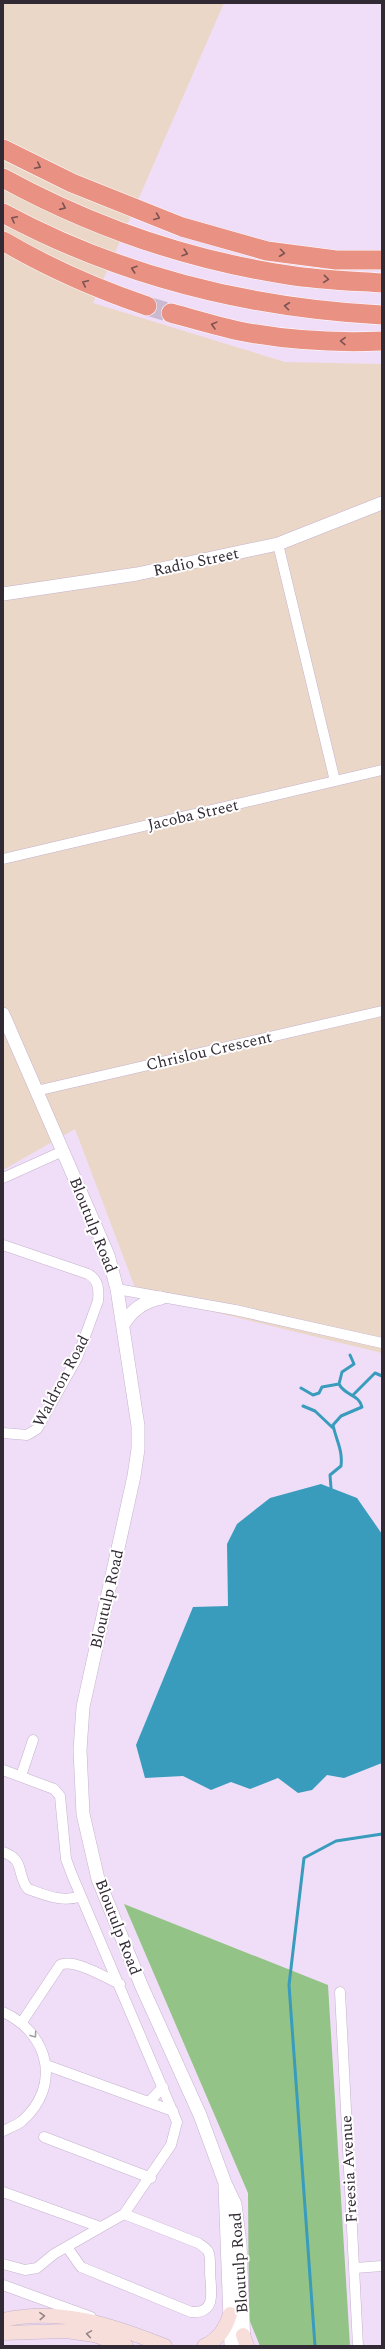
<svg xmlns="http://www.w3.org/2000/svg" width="385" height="2349" font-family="Spectral,serif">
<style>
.industrial{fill:#ebd7c8}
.green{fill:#94c387}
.water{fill:#399cbc}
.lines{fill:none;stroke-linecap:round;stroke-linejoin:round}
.stream{stroke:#399cbc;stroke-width:3}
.motorway-tunnel{stroke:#cabad1;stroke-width:19;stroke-dasharray:19 10;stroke-linecap:butt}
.minor-casing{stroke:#c4b3cd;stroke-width:11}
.tertiary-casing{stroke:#c4b3cd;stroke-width:14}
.secondary-casing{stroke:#c4b3cd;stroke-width:15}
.motorway-casing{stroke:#fff;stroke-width:20}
.minor{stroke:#fff;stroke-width:10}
.tertiary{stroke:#fff;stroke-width:13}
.secondary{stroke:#f8deda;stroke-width:14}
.motorway{stroke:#e99182;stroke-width:19}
.oneway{stroke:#7b5353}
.oneway2{stroke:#a29fa4}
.oneway3{stroke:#948487}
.labels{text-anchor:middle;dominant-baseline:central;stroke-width:4;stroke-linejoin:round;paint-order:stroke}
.street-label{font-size:16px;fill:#312a34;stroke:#fff}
</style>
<rect width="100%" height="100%" fill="#f0def8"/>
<!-- industrial -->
<path class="industrial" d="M3 3H224L93 303 285 362 382 364V1353L137 1293 75 1129 3 1170Z"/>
<!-- green -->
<path class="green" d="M124 1904 328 1985 350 2346H260L249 2319 248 2193Z"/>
<!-- water -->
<path class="water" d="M321 1484 357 1498 382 1534V1763L344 1778 327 1775 312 1790 298 1793 278 1778 250 1789 231 1782 211 1790 183 1776 145 1778 136 1745 193 1607 228 1606 227 1544 237 1524 270 1498Z"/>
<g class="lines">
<!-- stream -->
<path class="stream" d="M301 1388 313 1395 319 1393 322 1387 339 1384
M353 1395 375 1373 382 1376
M303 1406 315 1411 333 1428
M331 1488 330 1475 341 1466C343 1450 336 1440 333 1425L341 1416 362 1407C359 1394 345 1396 339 1384L342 1372 354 1364 350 1355
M315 2346 289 1985 304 1858 336 1841 382 1834"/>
<!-- motorway-tunnel -->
<path class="motorway-tunnel" d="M147 306 171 313"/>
<defs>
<path id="minor" d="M278 544 335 781
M3 859 382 770
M36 1091 382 1011
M3 1178 63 1151
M3 1245 88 1274C99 1280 99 1290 98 1301L77 1358 37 1429 27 1435 3 1433
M117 1289 235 1310 382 1343
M3 1770 54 1789 60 1796 66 1859 72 1875 177 2122 171 2145 124 2214 54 2254 37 2268 25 2270 3 2264
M21 1776 33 1740
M3 1852C26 1860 16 1875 28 1889 45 1895 63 1903 81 1896
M340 1992 358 2346
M3 2012C49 2033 62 2086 22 2121 17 2125 9 2128 3 2131
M22 2022 60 1965C74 1958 106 1978 120 1984
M46 2065 173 2111
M149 2102 163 2087
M44 2137 151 2178
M3 2192 100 2227
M67 2247 81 2267 191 2312C217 2314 211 2291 210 2273 210 2266 211 2257 208 2251 205 2247 201 2245 198 2243L124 2214
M355 2268 382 2266
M3 2285 91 2317"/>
<path id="tertiary" d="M3 594 137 574 278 544 382 503
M3 1014 108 1255 117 1289 138 1426V1449L134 1476 83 1707 80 1750 83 1814 98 1879 142 1987 200 2115 225 2183 235 2204 240 2244 244 2345
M123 1325C131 1311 144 1301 161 1298
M225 2186 231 2346"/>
<path id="secondary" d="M3 2320C59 2307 113 2325 165 2346
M3 2333 66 2331 94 2335 126 2346
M243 2335 247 2346
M204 2346C218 2340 226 2328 230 2314"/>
<path id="motorway" d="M3 149 72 183 182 227 267 251 336 260H382
M3 178C91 226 189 260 288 275 319 280 351 281 382 283
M3 213C120 276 250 308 382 315
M3 241C49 268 97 289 147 306
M171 313C193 319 216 326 239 331 285 340 335 343 382 341"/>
</defs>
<!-- minor casing -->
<use href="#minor" class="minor-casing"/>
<!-- tertiary casing -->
<use href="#tertiary" class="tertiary-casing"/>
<!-- secondary casing -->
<use href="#secondary" class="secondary-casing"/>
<!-- motorway casing -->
<use href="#motorway" class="motorway-casing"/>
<!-- minor -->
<use href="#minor" class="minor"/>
<!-- tertiary -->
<use href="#tertiary" class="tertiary"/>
<!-- secondary -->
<use href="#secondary" class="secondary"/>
<!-- motorway -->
<use href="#motorway" class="motorway"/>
</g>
<!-- one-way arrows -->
<defs><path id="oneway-chevron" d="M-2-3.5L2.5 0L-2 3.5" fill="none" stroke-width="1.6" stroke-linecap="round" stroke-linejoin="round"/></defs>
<g class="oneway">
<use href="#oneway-chevron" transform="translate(38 166) rotate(26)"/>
<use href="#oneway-chevron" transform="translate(63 207) rotate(24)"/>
<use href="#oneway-chevron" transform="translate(157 217) rotate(22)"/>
<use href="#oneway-chevron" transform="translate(14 219) rotate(-153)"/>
<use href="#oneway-chevron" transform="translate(185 253) rotate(17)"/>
<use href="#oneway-chevron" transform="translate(282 253) rotate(7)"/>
<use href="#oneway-chevron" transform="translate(134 269) rotate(-162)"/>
<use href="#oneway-chevron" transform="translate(326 279) rotate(5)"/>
<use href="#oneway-chevron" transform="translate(85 283) rotate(-155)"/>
<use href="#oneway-chevron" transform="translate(287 306) rotate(-173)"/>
<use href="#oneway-chevron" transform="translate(214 325) rotate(-165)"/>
<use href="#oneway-chevron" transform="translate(343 341) rotate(-179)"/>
</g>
<use class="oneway2" href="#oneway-chevron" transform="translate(34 2035) rotate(54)"/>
<g class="oneway3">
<use href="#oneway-chevron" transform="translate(42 2316) rotate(-3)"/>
<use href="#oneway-chevron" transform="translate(89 2334) rotate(-171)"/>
</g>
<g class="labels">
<!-- street labels -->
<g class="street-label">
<text transform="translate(196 562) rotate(-12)">Radio Street</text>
<text transform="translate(193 815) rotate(-13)">Jacoba Street</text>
<text transform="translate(209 1051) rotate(-13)">Chrislou Crescent</text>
<text transform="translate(93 1225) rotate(68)">Bloutulp Road</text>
<text transform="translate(61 1381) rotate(-62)">Waldron Road</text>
<text transform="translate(107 1599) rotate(-77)">Bloutulp Road</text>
<text transform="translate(118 1927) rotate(69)">Bloutulp Road</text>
<text transform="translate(349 2169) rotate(-93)">Freesia Avenue</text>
<text transform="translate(239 2263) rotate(-94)">Bloutulp Road</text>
</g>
</g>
<!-- border -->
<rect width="385" height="2349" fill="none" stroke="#312a34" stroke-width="8"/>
</svg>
